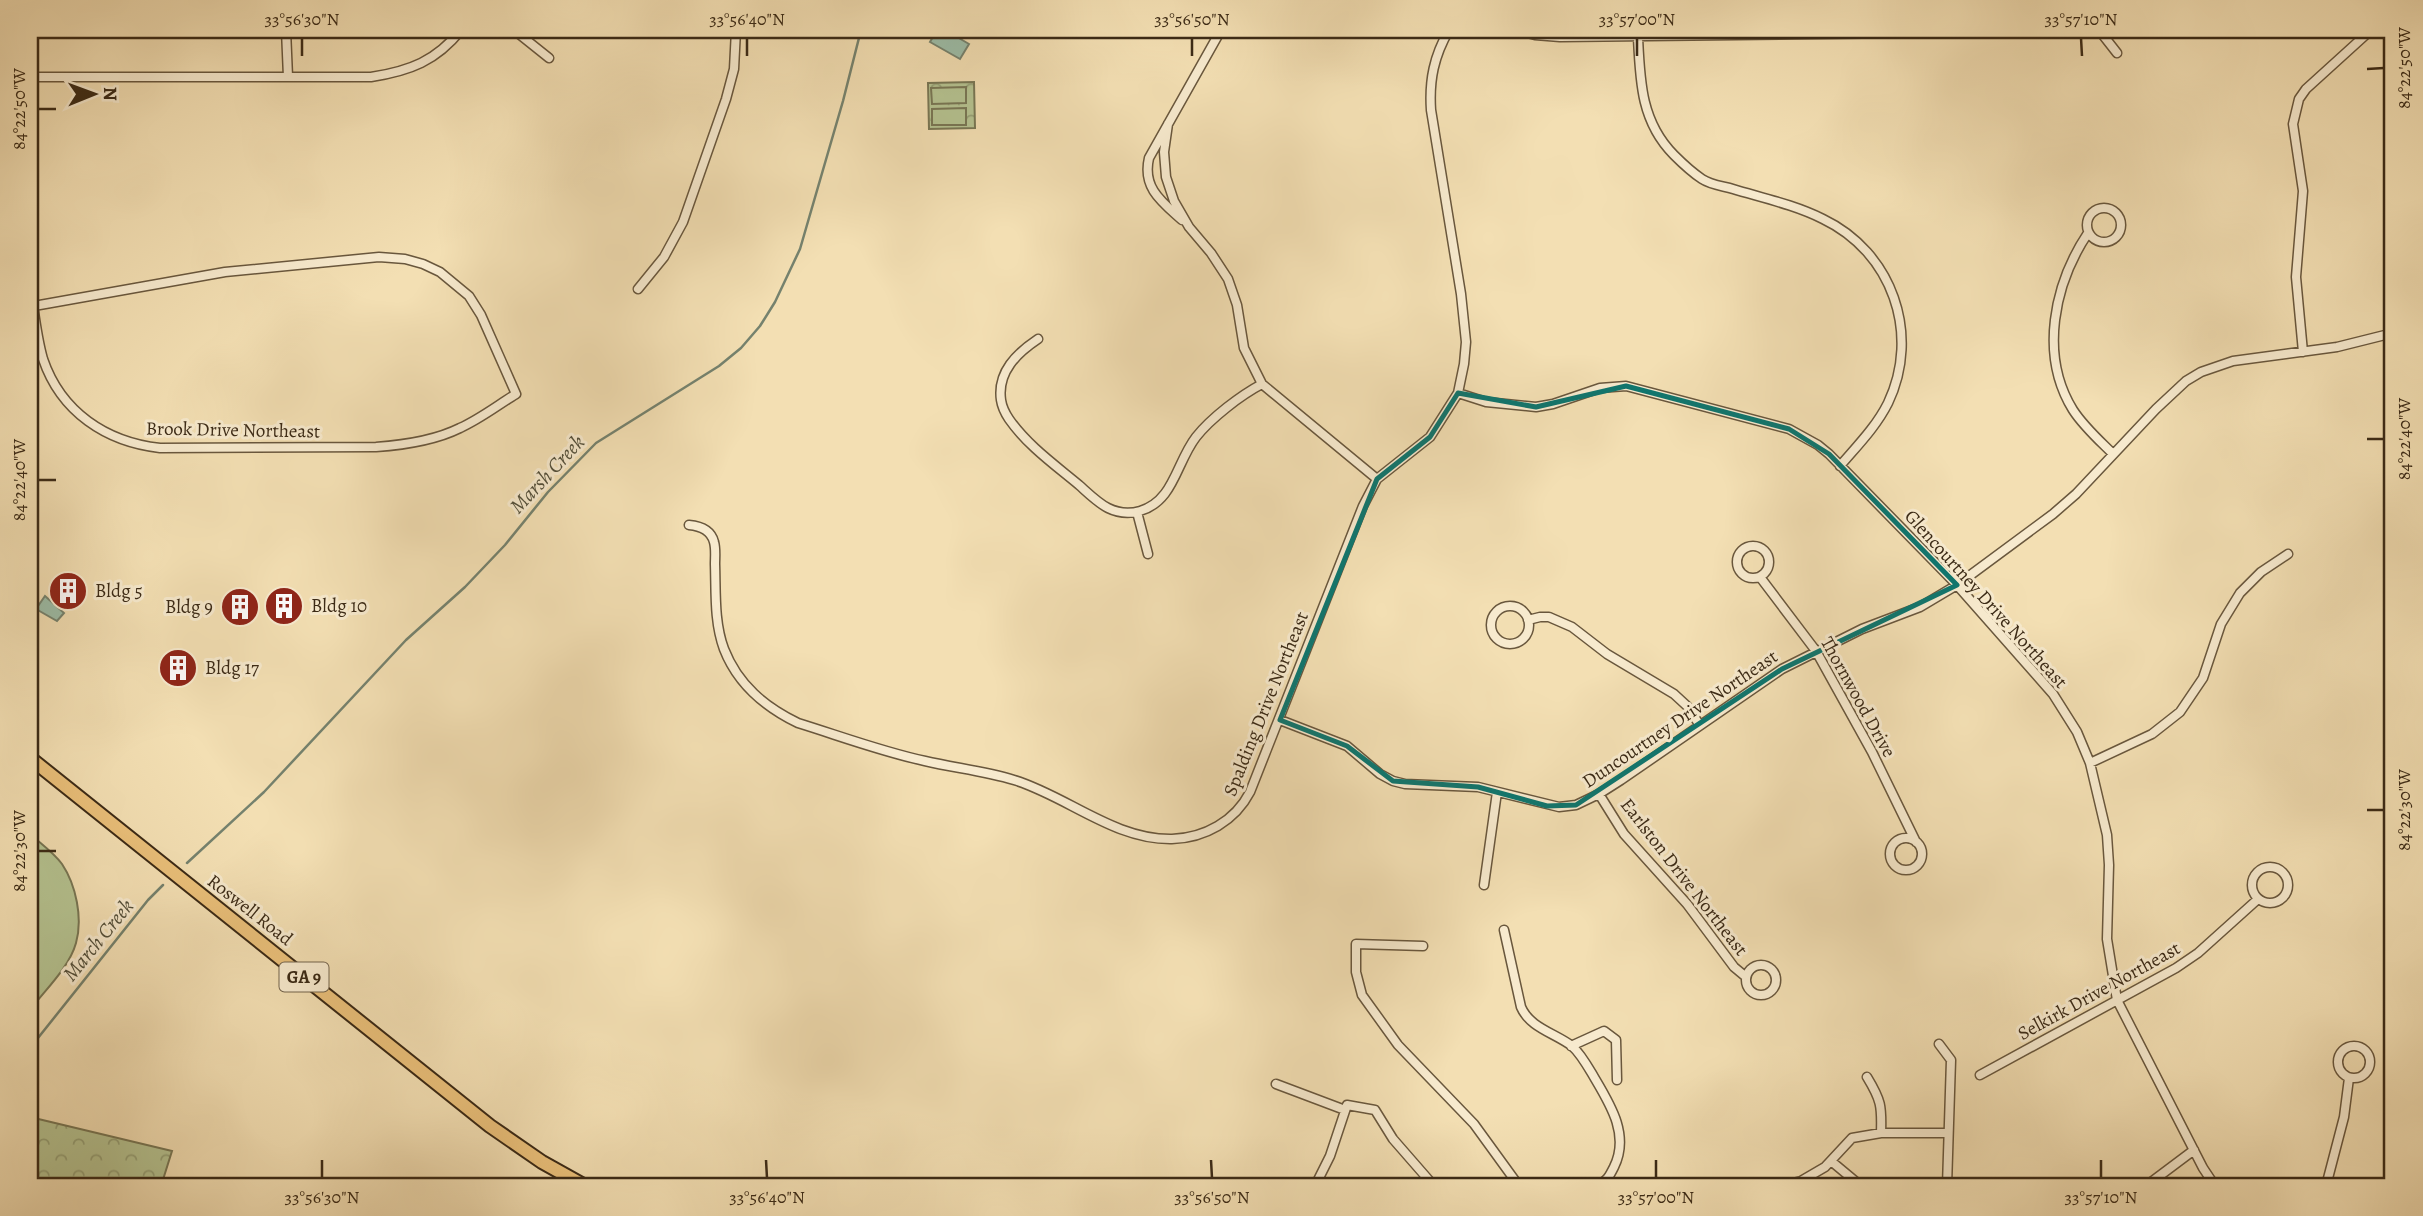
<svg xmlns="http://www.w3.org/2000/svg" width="2423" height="1216" font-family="Alegreya,serif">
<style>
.park{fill:url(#park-crowns);stroke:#787654;stroke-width:2}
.pitch{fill:#b5c391;stroke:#787654;stroke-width:2}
.water{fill:#9cbda8;stroke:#75826e;stroke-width:2}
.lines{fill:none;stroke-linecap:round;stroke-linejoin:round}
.stream{stroke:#75826e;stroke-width:2.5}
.street-casing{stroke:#69573d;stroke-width:11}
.primary-casing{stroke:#3b2a16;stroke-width:16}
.street{stroke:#f7eace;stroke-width:8}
.primary{stroke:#eac07a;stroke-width:12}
.marked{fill:none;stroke:#0f766e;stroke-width:5;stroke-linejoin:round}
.ticks{fill:none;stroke:#3b2a16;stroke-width:2.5}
.labels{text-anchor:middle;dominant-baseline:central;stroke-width:6;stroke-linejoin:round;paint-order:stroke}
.shield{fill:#f7eace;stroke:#73644d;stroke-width:2}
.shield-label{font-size:18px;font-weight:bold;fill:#3b2a16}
.street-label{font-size:19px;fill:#3b2a16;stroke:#f7eace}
.poi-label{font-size:19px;fill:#3b2a16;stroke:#f7eace;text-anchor:start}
.water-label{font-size:21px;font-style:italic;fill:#534f3a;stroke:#f7eace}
.neatline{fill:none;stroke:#3b2a16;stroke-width:2.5}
.ticks-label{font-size:18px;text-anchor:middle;fill:#3b2a16}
</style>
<defs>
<pattern id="park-crowns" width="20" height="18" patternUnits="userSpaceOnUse" patternTransform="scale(1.75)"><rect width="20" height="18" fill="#b5c391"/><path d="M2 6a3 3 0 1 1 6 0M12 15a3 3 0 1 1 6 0" fill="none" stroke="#949f75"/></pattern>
</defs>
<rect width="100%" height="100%" fill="#f3dfb3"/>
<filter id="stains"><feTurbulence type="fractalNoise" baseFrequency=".00286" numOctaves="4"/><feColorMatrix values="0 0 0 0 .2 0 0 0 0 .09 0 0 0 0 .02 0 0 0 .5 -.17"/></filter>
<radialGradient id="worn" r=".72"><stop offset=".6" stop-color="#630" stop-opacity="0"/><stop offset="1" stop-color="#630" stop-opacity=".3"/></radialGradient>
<!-- park -->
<path class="park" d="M974 82 975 128 929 129 928 83Z
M30 1117 172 1151 161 1186H30Z"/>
<!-- pitch -->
<path class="pitch" d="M966 87V103L932 104 931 88Z
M966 108V125H932V109Z
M30 834C40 843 54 853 62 864 76 885 83 918 76 943 69 968 45 990 30 1010Z"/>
<!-- water -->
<path class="water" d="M937 30H945L969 44 960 59 930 42Z
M45 596 64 613 57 621 36 609Z"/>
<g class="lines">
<!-- stream -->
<path class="stream" d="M187 863 264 792 406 640 465 587 505 545 548 492 596 443 719 366 741 348 760 326 775 302 800 249 843 101 861 30
M30 1048 148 900 163 885"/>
<defs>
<path id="street" d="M286 30 288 77
M514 30 549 58
M1517 30 1535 35 1560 37 1987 32 1998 30
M2099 30 2117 53
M1638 37C1640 81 1641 122 1674 155 1682 163 1693 173 1702 179 1711 185 1723 186 1733 189 1763 198 1795 205 1823 219 1892 252 1921 334 1888 403 1876 427 1857 446 1840 466
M30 77H371C410 71 436 61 461 30
M1168 124 1164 152 1166 177 1174 201 1189 227 1211 253 1228 279 1237 305 1244 348 1262 384 1377 479
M2087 225a17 17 0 1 1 34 0a17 17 0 1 1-34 0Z
M1182 220C1162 202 1142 188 1149 158L1221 30
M2088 233C2054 284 2039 355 2073 410 2084 427 2099 440 2113 454
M30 284C34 309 36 335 43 359 61 412 106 442 160 448L376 447C404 445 434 441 460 428 480 419 498 405 516 394L481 315 469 296 440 272 423 264 405 259 379 257 225 272 34 306 30 307
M638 289 664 257 683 222 726 99 734 69 736 30
M1038 339C1017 353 997 372 1001 400 1002 407 1005 413 1009 419 1027 445 1055 465 1079 485 1088 493 1098 503 1108 508 1118 513 1129 514 1140 511 1174 501 1176 463 1196 437 1211 418 1241 395 1262 384
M2303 352 2296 277 2303 191 2293 124 2299 99 2306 89 2371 30
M1458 393 1486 402 1536 407 1553 404 1600 388 1626 386 1789 429 1818 445 1829 454 1957 585 2053 694 2077 732 2090 763 2107 835 2109 865 2107 939 2117 1000 2203 1168 2215 1186
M1137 512 1148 554
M689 525C700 526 711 530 714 542 716 549 715 557 715 564 716 592 714 622 724 649 738 685 765 707 798 723 840 736 883 752 925 761 955 768 985 771 1014 780 1067 796 1114 840 1172 839 1205 838 1235 821 1250 792L1363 506 1377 479 1430 437 1458 393 1464 364 1466 342 1461 294 1431 110C1429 80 1434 56 1449 30
M1737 562a16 16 0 1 1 32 0a16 16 0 1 1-32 0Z
M1760 577 1816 651 1872 752 1916 842
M1491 625a19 19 0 1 1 38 0a19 19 0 1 1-38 0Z
M1528 620 1540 617H1549L1572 627 1607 654 1674 694 1687 706 1699 724
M1280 720 1347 746 1380 774 1393 781 1405 784 1478 787 1559 807 1576 805 1599 794 1621 780 1782 669 1862 629 1920 607 1957 585 2053 514 2076 494 2156 409 2186 381 2201 372 2233 361 2337 347 2393 333
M2090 763 2152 734 2180 712 2203 678 2221 624 2240 593 2261 572 2288 554
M1599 794 1624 834 1687 904 1734 967 1746 977
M1890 854a16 16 0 1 1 32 0a16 16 0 1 1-32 0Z
M2252 885a18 18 0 1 1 36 0a18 18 0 1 1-36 0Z
M1484 885 1497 792
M1504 930 1521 1007C1530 1028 1555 1033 1572 1046 1581 1054 1588 1067 1594 1077 1610 1104 1630 1135 1614 1167 1609 1177 1607 1181 1597 1186
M1423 946 1356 944V972L1362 995 1398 1045 1474 1124 1519 1186
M1746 980a15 15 0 1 1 30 0a15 15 0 1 1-30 0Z
M1939 1044 1951 1060 1947 1186
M2338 1062a16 16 0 1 1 32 0a16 16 0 1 1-32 0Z
M1571 1046 1604 1031 1616 1040 1617 1080
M1980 1075 2176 968 2198 953 2258 899
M1867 1077C1881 1100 1882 1106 1881 1133
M1276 1084 1345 1110
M1831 1161 1855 1181
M1315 1186 1330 1156 1347 1105 1375 1110 1393 1139 1434 1186
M1781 1186 1801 1181 1825 1167 1852 1138 1881 1133H1947
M2146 1186 2194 1150
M2326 1186 2344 1117 2349 1078"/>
<path id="primary" d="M30 758 490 1126 542 1162 585 1186"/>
</defs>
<!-- street casing -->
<use href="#street" class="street-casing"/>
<!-- primary casing -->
<use href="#primary" class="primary-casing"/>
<!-- street -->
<use href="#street" class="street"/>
<!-- primary -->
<use href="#primary" class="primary"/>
</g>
<!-- marked area -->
<path class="marked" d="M1626 386 1789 429 1829 454 1957 585 1782 669 1576 805 1547 806 1478 787 1393 781 1347 746 1280 720 1377 479 1430 437 1458 393 1536 407Z"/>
<!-- ticks -->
<path class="ticks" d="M302 38V56M747 38V56M1192 38V56M1637 38V56M2081 38 2082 56M2367 69 2384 68M38 109H56M2367 439H2384M38 480H56M2367 810H2384M38 851H56M322 1160V1178M766 1160 767 1178M1211 1160 1212 1178M1656 1160V1178M2101 1160V1178"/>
<!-- icons -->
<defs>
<symbol id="building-disc" viewBox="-11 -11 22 22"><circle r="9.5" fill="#8f2418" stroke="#f7eace"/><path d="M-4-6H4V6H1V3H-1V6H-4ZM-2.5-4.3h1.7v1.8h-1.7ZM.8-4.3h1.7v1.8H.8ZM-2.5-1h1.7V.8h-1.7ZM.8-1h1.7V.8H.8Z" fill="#fff"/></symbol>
</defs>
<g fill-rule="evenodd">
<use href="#building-disc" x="46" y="569" width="44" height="44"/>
<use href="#building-disc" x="262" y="584" width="44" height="44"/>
<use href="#building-disc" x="218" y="585" width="44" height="44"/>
<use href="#building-disc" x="156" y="646" width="44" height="44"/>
</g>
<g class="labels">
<!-- shield labels -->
<rect class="shield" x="279.5" y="962.5" width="49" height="29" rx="5"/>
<g class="shield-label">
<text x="304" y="977">GA 9</text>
</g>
<!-- street labels -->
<g class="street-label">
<text transform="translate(233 430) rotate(1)">Brook Drive Northeast</text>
<text transform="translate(1986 599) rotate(48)">Glencourtney Drive Northeast</text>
<text transform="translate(1858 697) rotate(61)">Thornwood Drive</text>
<text transform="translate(1266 704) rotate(-68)">Spalding Drive Northeast</text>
<text transform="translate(1680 719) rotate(-34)">Duncourtney Drive Northeast</text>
<text transform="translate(1684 877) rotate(52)">Earlston Drive Northeast</text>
<text transform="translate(250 910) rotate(38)">Roswell Road</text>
<text transform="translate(2099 991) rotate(-29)">Selkirk Drive Northeast</text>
</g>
<!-- poi labels -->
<g class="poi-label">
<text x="95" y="591">Bldg 5</text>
<text x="311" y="606">Bldg 10</text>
<text x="213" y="607" text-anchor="end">Bldg 9</text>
<text x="205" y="668">Bldg 17</text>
</g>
<!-- water labels -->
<g class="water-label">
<text transform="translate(547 474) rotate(-47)">Marsh Creek</text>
<text transform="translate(98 940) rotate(-51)">March Creek</text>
</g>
</g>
<!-- margin -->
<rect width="2423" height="1216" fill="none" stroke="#f3dfb3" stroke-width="77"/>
<!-- north arrow -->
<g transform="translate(94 94) rotate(89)" stroke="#f7eace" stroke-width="5" paint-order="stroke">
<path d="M0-5L12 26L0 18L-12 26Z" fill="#3b2a16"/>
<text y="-10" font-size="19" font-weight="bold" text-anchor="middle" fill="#3b2a16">N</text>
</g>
<rect x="38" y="38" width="2346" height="1140" class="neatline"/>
<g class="ticks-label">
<text x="302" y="25">33°56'30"N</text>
<text x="747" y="25">33°56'40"N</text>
<text x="1192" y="25">33°56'50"N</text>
<text x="1637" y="25">33°57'00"N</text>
<text x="2081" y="25">33°57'10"N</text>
<text transform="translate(2404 68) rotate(-90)" y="6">84°22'50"W</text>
<text transform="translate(19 109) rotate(-90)" y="6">84°22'50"W</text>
<text transform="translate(2404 439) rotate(-90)" y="6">84°22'40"W</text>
<text transform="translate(19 480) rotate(-90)" y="6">84°22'40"W</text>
<text transform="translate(2404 810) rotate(-90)" y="6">84°22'30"W</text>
<text transform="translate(19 851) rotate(-90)" y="6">84°22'30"W</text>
<text x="322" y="1203">33°56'30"N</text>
<text x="767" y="1203">33°56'40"N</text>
<text x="1212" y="1203">33°56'50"N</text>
<text x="1656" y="1203">33°57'00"N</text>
<text x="2101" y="1203">33°57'10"N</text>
</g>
<rect width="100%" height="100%" filter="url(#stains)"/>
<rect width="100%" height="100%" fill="url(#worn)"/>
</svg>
